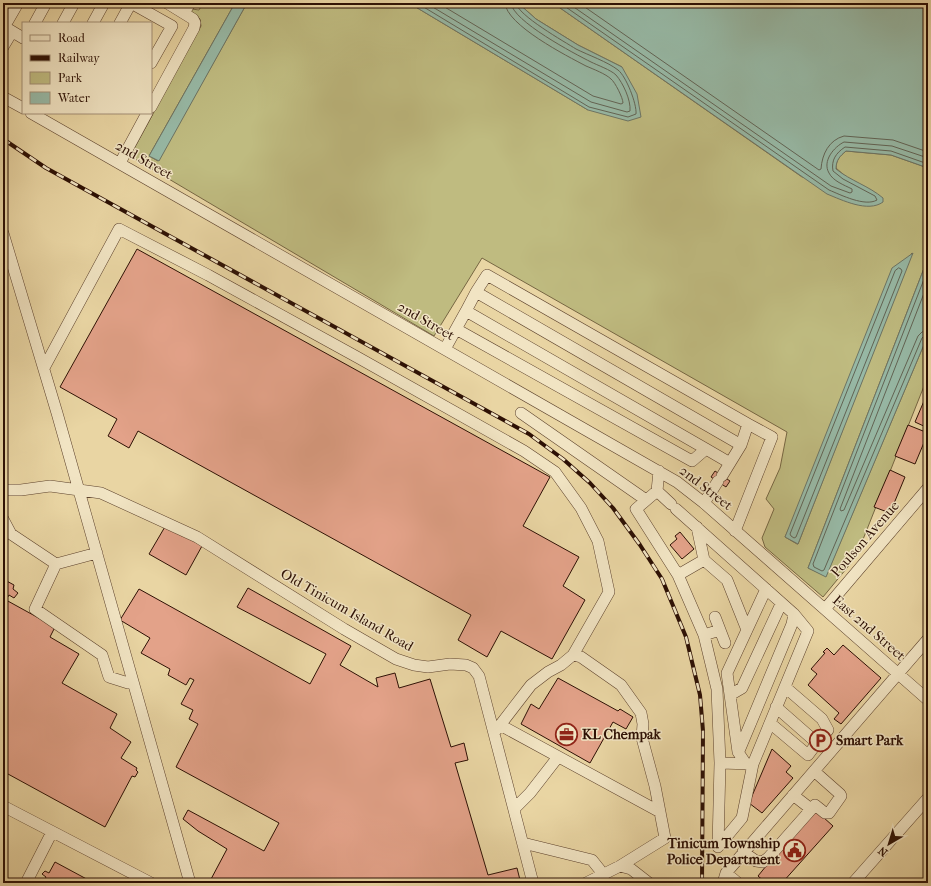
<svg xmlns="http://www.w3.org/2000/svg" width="931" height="886" font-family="'IM FELL French Canon',serif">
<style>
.green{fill:#bfbb80;stroke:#766642;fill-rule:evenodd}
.water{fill:#97b9a6;stroke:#6d7565}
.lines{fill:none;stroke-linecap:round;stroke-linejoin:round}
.shore{stroke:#626455;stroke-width:1}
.building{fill:#e3a289;stroke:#2d1004}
.minor-casing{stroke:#5c412c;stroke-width:12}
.minor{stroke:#f1e4c3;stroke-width:11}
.rail-casing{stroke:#2d1004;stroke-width:4}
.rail{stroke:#f1e4c3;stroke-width:2.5;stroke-dasharray:8;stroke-linecap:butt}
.labels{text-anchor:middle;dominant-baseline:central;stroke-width:3;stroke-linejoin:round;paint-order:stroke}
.street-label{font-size:14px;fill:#2d1004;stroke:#f1e4c3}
.poi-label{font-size:14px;font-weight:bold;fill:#2d1004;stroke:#f1e4c3;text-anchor:start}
</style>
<rect width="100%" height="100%" fill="#e9d5a3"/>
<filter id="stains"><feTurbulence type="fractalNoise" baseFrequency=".005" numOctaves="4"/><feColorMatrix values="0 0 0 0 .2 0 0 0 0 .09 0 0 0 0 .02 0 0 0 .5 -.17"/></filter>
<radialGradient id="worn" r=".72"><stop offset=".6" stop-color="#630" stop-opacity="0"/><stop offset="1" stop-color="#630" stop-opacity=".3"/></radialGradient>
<!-- green -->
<path class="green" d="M203 3H235L149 156 158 161 247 3H409L588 110 622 67 578 45 536 19 518 3H553L802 177 845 176 836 168C836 160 840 156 846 151L891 155 928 168V176L926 179 928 181V258L808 568 826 576 928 335V376L856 557 823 597 765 547 762 538 774 509 766 499 780 468 787 432 482 258 434 336 130 156 201 26 200 19 191 11 192 9 199 10ZM912 253 798 544H797L785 537Z"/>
<!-- water -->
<path class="water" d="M235 3H247L159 161 149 156Z
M409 3H518L536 19 578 45 622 67 637 94 641 117 628 121 588 110Z
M553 3H928V168L891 155 846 151C840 156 836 160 836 169 851 181 869 186 883 198V202C868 213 842 200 827 194Z
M913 253 798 544 785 537 892 268Z
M928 258V335L826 577 808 568Z"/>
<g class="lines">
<!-- shore -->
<path class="shore" d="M417 3 589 107 628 117 636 114C637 104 626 76 618 70 608 62 588 55 576 49 565 42 517 15 516 3
M426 3 591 102 627 112 630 111C631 100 623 83 616 75 611 70 597 65 591 62 575 54 512 21 511 3
M438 3 593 96 621 104 623 103C623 98 615 82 611 79 606 74 593 69 586 66 567 56 506 25 505 3
M560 3 829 190C841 195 865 207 877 200L875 196 843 179 833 171C831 160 836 153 845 147L891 151 928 164
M568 3 831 186 850 193 852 192V189C844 185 833 181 829 173 822 161 834 147 844 142L892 146 928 158
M579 3 819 170 821 169C822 154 829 140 844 136L893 140 928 152
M899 268 901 269 902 271 796 537 794 538 791 536 790 534 895 271Z
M928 269 813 564 814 567 822 571 824 570 922 338 924 336H928
M928 283 840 509 841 511 844 510 918 336 922 332 928 330"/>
</g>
<!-- building -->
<path class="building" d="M137 249 550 477 523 526 579 557 563 586 585 600 552 659 501 631 487 657 458 640 471 615 138 431 129 448 108 436 117 419 60 387Z
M924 401 928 403V428L915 422Z
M908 425 928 433 915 464 895 456Z
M890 470 905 477 890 513 874 507Z
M715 471 730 481 726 487 711 477Z
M166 525 202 546 186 575 149 554Z
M680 532 694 549 682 559 670 545 677 539 675 536Z
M3 579 14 585 13 589 18 593 14 598 9 595 6 600 55 627 50 637 79 654 62 683 117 714 110 728 131 742 121 758 137 768 136 770 138 772 135 777 132 776 105 827 8 774 3 782Z
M248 588 351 646 340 665 378 687 376 678 395 673 399 688 430 679 451 747 464 743 468 760 455 763 488 875 517 868 520 880 523 879 524 883H213L210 881 227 849 198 831 183 819 188 810 264 851 279 823 176 767 198 724 189 719 193 710 181 704 194 680 190 678 186 685 168 675 170 669 141 653 150 638 120 620 139 589 310 684 326 654 237 607Z
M843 645 881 678 841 724 834 719 839 713 808 685 817 674 811 669 825 653 823 652 827 648 834 655Z
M558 678 618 711 620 709 633 717 626 729 613 722 590 763 521 724 531 704 539 709Z
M772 749 791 766 786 772 793 778 762 813 749 803Z
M813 808 833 826 782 883H766L758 876Z
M55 862 94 883H43L46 877 42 874 45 871 49 873Z"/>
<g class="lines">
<defs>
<path id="minor" d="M131 3 172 26 151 63
M184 13 190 3
M35 23 46 3
M63 23 74 3
M93 23 104 3
M120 23 131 3
M3 26 23 38
M3 29 18 3
M3 47 12 32
M3 97 23 108
M151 107 194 28 195 23 193 19 167 3
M31 113 677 482 704 503 928 700
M120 163 147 113
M3 233 57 413 190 883
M466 311 476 292
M445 349 456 329
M44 368 119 229 208 275 357 357 524 451 555 472 581 508 598 541 609 592 573 655 561 665 548 672 531 685 494 733
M521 413 646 500
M706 449 692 461 456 329 466 311 706 449 730 463
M659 471 657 491 671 504
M722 476 741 445 748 424 487 275 476 292 741 445
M3 490H21L50 486 101 493 197 537 344 629 396 659 414 665 428 667 450 664 466 665 473 668 479 676 533 883
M657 491 636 509 678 575 704 635 717 689 720 763 753 764 808 631 794 614 676 509
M704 503 718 481
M3 519 11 534 56 564 35 609 102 655 109 677 128 683 133 682
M697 527 704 560 727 580 747 630
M735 531 772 437 748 424
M56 564 97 553
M678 575 704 560
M825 609 928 488
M720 630 725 643
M704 635 720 630 715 617
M573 655 581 657 621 685 641 713 643 724 642 738 655 786 665 838 620 866 586 883
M785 687 822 719 828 730 817 743
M730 695 742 688 781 604
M770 723 808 755 817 743 776 707
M500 725 660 812
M739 751 792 624 794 614
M720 763 718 847 742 818 753 764
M746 764 738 752 727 673 766 589
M793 795 811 809
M3 806 151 883
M514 809 530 793 558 757
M523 843 592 860 600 870V876
M743 852 756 861 763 862 769 857 815 805 825 813H829L841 796 840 794 814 771
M620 866 631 869 649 883
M726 873 738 883
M26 883 52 832
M723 883 726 873 928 639
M853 883 928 798"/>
</defs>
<!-- minor casing -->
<use href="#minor" class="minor-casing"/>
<!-- minor -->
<use href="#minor" class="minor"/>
<defs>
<path id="rail" d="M3 139 46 168 529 434 563 459 590 483 613 508 640 545 662 579 686 637 700 695 703 731 702 883"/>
</defs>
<!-- rail casing -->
<use href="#rail" class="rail-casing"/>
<!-- rail -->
<use href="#rail" class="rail"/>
</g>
<!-- icons -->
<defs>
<symbol id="office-ring" viewBox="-11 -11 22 22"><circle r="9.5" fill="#f1e4c3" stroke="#8f2418" stroke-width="1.5"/><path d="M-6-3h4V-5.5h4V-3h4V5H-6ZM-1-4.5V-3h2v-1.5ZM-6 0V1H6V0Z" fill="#8f2418"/></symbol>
<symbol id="parking-ring" viewBox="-11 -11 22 22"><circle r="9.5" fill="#f1e4c3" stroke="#8f2418" stroke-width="1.5"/><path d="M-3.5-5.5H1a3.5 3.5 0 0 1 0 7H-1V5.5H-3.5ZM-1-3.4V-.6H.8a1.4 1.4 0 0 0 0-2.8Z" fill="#8f2418"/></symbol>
<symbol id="civic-ring" viewBox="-11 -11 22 22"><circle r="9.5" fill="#f1e4c3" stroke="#8f2418" stroke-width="1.5"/><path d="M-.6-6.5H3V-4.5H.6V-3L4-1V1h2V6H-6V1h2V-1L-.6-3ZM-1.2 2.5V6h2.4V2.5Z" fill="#8f2418"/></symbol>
</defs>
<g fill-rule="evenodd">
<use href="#office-ring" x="554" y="722" width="25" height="25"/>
<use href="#parking-ring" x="808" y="728" width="25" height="25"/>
<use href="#civic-ring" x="782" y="838" width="25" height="25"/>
</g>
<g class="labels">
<!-- street labels -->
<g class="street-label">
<text transform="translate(144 160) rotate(30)">2nd Street</text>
<text transform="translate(426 321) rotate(30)">2nd Street</text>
<text transform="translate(706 488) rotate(38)">2nd Street</text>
<text transform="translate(865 539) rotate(-49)">Poulson Avenue</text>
<text transform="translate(347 610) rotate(30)">Old Tinicum Island Road</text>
<text transform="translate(869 628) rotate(41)">East 2nd Street</text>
</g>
<!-- poi labels -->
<g class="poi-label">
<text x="582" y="734">KL Chempak</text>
<text x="836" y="740">Smart Park</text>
<text x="780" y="843" text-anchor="end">Tinicum Township<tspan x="780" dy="16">Police Department</tspan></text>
</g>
</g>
<!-- margin -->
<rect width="931" height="886" fill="none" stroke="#e9d5a3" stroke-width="16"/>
<rect x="4" y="4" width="923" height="878" fill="none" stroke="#2d1004" stroke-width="2"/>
<rect x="8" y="8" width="915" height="870" fill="none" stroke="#2d1004"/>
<!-- legend -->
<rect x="22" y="22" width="130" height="92" fill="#f1e4c3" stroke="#a38f77"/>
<rect x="30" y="35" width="20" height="6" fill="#f1e4c3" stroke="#a38f77"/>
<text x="58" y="42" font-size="12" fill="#2d1004">Road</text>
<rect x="30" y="55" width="20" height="6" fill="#2d1004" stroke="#a38f77"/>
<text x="58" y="62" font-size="12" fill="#2d1004">Railway</text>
<rect x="30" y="72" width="20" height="12" fill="#bfbb80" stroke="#a38f77"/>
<text x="58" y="82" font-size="12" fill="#2d1004">Park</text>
<rect x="30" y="92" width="20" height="12" fill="#97b9a6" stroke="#a38f77"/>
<text x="58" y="102" font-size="12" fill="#2d1004">Water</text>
<!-- north arrow -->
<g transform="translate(889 844) rotate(218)" stroke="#f1e4c3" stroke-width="3" paint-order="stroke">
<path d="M0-3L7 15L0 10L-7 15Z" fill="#2d1004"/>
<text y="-6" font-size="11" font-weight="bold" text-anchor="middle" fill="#2d1004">N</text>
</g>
<rect width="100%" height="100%" filter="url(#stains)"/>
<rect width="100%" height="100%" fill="url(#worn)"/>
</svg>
